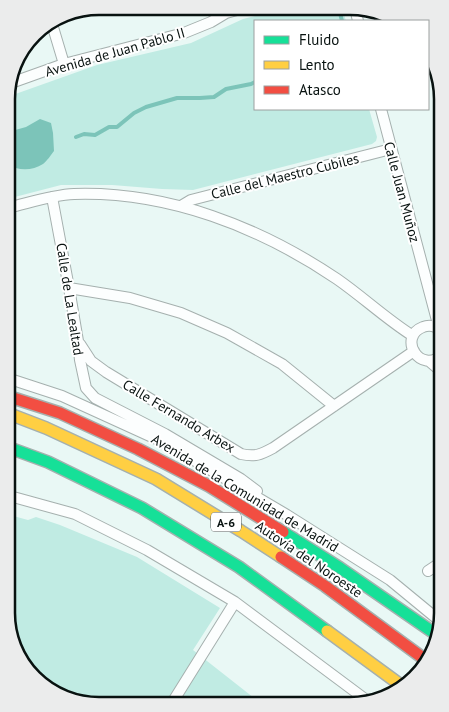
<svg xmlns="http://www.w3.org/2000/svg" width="449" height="712" font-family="'PT Sans',sans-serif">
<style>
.green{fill:#c0ebe3}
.water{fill:#7cc4b9}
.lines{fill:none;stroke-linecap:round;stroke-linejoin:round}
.stream{stroke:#7cc4b9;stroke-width:4}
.street-casing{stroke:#a5b0ae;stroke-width:12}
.fast-casing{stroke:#a5b0ae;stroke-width:14}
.slow-casing{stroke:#a5b0ae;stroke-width:14}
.jam-casing{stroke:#a5b0ae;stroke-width:14}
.street{stroke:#fcfefe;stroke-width:10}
.fast{stroke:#16e098;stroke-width:11}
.slow{stroke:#ffcf43;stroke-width:11}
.jam{stroke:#f24e42;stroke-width:11}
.labels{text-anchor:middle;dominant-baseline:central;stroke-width:4;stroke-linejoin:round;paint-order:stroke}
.shield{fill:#fff;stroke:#525958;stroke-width:1}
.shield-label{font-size:12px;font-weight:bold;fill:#081210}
.street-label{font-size:14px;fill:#081210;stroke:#fff}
.rim{fill:none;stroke:#081210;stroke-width:2.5}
</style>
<rect width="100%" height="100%" fill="#e9f8f5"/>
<!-- green -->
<path class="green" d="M290 7 342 8 346 21H255V109H369L377 137 376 141 372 144 193 190 162 189 112 185H61L7 199V97L97 65 191 43 243 19Z
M6 514 28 520 36 517 60 525 137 557 220 608 193 650 258 701 86 705 42 686 13 648 6 613Z"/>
<!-- water -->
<path class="water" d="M40 119 51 123 53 133 54 151C51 155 47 161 43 164 32 171 18 171 7 164V134L8 132 26 127Z"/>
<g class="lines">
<!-- stream -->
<path class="stream" d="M337 8 339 9 342 21
M76 137 84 134 95 135 109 127H117L134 113 146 107 177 98H200L214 97 226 89 251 84 255 82"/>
<defs>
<path id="street" d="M355 8 358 21
M52 24 64 64
M428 62 433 60
M8 84 64 64 184 33 211 22 226 13 248 7
M381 109 439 328
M52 197 69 288 78 341 80 360 86 388 95 398 165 434 241 479 257 491
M181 206 191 200 391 149
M7 208C29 203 51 195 74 194 168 191 260 227 337 279 363 297 386 319 413 336
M69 288 130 298 181 313 227 333 282 364 334 406
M442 331C437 327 430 324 423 327 397 337 420 376 443 354
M80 344 91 361 106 372 241 454C255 457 260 455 273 448L414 351
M429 361 443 373
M7 378 62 396 163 442 287 515 390 580 441 622
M6 495 75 514 147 550 235 602 365 699
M428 571 443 561
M172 703 235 602"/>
<path id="fast" d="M7 447 48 462 142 508 239 567 327 631
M283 532 340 568 437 635"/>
<path id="slow" d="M7 413 46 428 156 479 241 531 281 557
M327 631 402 686"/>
<path id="jam" d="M7 396 60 413 138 449 209 486 283 532
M281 557 325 586 427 661"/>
</defs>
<!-- street casing -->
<use href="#street" class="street-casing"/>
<!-- fast casing -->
<use href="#fast" class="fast-casing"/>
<!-- slow casing -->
<use href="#slow" class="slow-casing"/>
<!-- jam casing -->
<use href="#jam" class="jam-casing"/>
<!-- street -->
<use href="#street" class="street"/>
<!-- fast -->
<use href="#fast" class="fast"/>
<!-- slow -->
<use href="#slow" class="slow"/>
<!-- jam -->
<use href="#jam" class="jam"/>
</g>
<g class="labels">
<!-- shield labels -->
<rect class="shield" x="211" y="512.5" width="30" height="19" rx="4"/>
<g class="shield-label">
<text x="226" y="522">A-6</text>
</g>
<!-- street labels -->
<g class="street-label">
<text transform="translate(115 52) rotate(-16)">Avenida de Juan Pablo II</text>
<text transform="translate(285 176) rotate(-14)">Calle del Maestro Cubiles</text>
<text transform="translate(402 192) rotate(75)">Calle Juan Muñoz</text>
<text transform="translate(70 299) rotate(81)">Calle de La Lealtad</text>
<text transform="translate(179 416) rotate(31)">Calle Fernando Arbex</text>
<text transform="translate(245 493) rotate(31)">Avenida de la Comunidad de Madrid</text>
<text transform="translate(309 559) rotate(34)">Autovía del Noroeste</text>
</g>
</g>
<!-- crop -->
<path d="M0 0H449V712H0ZM99 15H350A84 84 0 0 1 434 99V613A84 84 0 0 1 350 697H99A84 84 0 0 1 15 613V99A84 84 0 0 1 99 15Z" fill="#ebecec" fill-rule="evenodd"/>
<path class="rim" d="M99 15H350A84 84 0 0 1 434 99V613A84 84 0 0 1 350 697H99A84 84 0 0 1 15 613V99A84 84 0 0 1 99 15Z"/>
<!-- legend -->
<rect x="254" y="20" width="175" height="90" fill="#ffffff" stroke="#9ca09f"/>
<rect x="264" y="36" width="25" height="8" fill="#16e098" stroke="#9ca09f"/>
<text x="299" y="45" font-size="15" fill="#081210">Fluido</text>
<rect x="264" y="61" width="25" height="8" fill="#ffcf43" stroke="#9ca09f"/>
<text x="299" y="70" font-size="15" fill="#081210">Lento</text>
<rect x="264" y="86" width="25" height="8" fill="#f24e42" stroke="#9ca09f"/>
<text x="299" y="95" font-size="15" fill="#081210">Atasco</text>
</svg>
